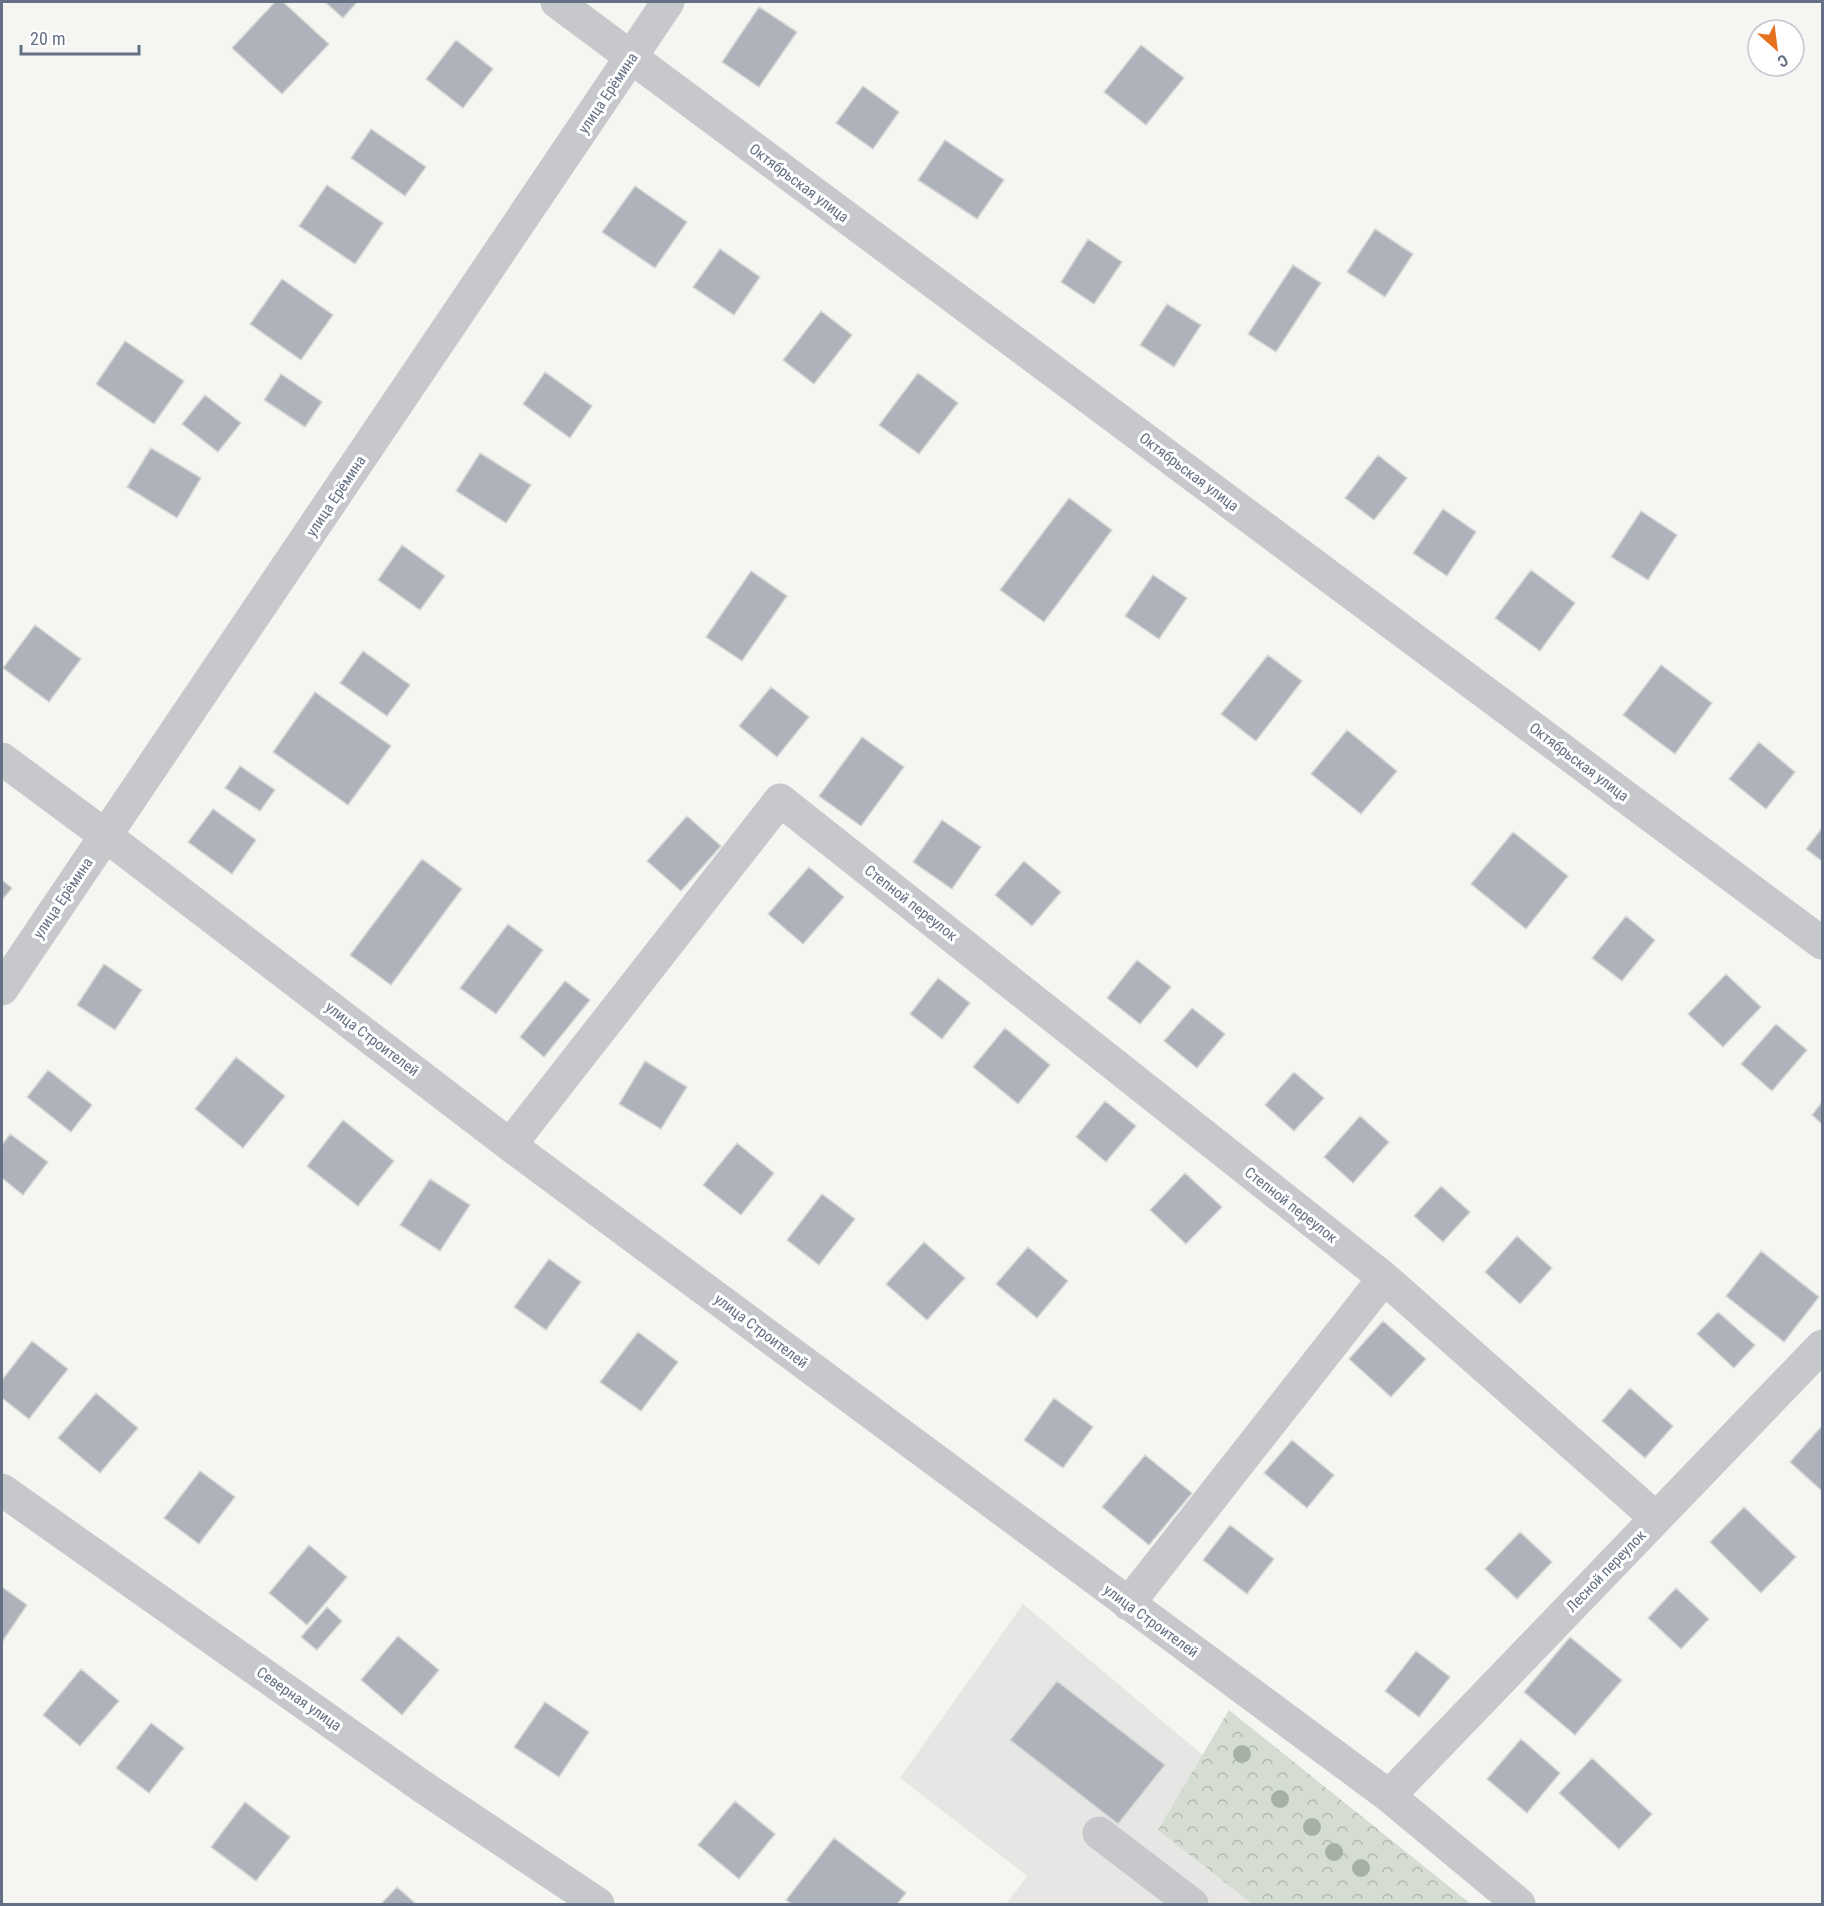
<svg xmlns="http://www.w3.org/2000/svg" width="1824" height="1906" font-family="'Roboto Condensed',sans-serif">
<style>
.built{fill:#e6e6e5}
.forest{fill:url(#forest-crowns)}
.building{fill:#aeb3bb;stroke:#d7d7d5;stroke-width:1.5}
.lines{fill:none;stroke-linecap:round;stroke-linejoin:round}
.minor{stroke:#c6c8cc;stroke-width:33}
.tree{fill:#a5b2a3}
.labels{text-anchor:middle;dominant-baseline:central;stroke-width:6;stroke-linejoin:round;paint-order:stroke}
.street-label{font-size:15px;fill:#647084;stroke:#fff}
</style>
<defs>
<pattern id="forest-crowns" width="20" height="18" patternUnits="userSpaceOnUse" patternTransform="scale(1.5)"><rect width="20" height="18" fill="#d5ddd3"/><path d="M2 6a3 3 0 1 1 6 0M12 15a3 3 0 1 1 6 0" fill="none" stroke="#b0b8b1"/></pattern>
</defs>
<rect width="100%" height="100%" fill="#f5f6f2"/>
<!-- built -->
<path class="built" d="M1023 1604 1380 1904H1006L1027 1876 900 1778Z"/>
<!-- forest -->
<path class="forest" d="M1229 1710 1471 1904H1253L1158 1830Z"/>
<!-- building -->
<path class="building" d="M275 2H283L329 44 282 94 232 48Z
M325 2H357L343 18Z
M759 7 797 32 759 87 722 62Z
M456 40 493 69 463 108 426 79Z
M1141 45 1184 78 1146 125 1104 92Z
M863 86 899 112 873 149 836 123Z
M371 129 426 167 405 196 351 158Z
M945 140 1004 180 977 219 918 180Z
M327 185 383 223 355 264 299 226Z
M635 186 687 222 655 268 602 232Z
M1375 229 1413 254 1385 297 1347 272Z
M1088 239 1122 262 1094 304 1061 282Z
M720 249 760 277 734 315 693 287Z
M1293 265 1321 283 1276 352 1248 334Z
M282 279 333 315 301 360 250 324Z
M1167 304 1201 325 1174 367 1140 345Z
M821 311 852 335 814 384 783 360Z
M125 341 184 381 154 424 96 384Z
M545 372 592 406 570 438 523 404Z
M918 373 958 403 919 454 879 425Z
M281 374 322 402 305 427 264 400Z
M205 395 241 423 218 452 182 424Z
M151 448 201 478 177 518 127 487Z
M480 453 531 485 506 523 456 491Z
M1378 455 1407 478 1374 520 1345 498Z
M1069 498 1112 530 1044 622 1000 590Z
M1443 509 1476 532 1447 576 1413 553Z
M1641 511 1677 535 1648 580 1611 557Z
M402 545 445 576 420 610 378 580Z
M1531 570 1575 603 1540 651 1495 618Z
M751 571 787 596 742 661 706 637Z
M1153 575 1187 598 1159 639 1125 616Z
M35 625 81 659 49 702 3 668Z
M363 651 410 685 387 716 340 683Z
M1268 655 1302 681 1256 741 1221 714Z
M1661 665 1712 703 1675 754 1623 715Z
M771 687 809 717 777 757 739 726Z
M315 692 391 746 348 805 273 752Z
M1347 730 1397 771 1361 814 1311 774Z
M862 737 904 767 861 826 819 796Z
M1759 742 1795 772 1766 809 1729 779Z
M240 766 275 790 260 811 225 788Z
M213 809 256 840 232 874 188 842Z
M687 816 721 846 681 891 647 861Z
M942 820 981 847 952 889 913 862Z
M1822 828V861L1806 849Z
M1513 832 1568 876 1526 929 1471 884Z
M422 859 462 889 391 985 350 955Z
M1024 861 1061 892 1032 926 995 895Z
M809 867 844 897 803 944 768 914Z
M2 880 12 888 2 900Z
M1626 916 1655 940 1622 981 1592 958Z
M508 924 543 950 496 1014 460 988Z
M1137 960 1171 987 1140 1024 1107 998Z
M104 964 142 990 115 1030 77 1005Z
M1726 974 1761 1007 1723 1047 1688 1014Z
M938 978 970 1003 942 1039 910 1014Z
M565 981 590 1000 544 1057 520 1037Z
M1192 1008 1225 1034 1197 1068 1164 1041Z
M1776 1024 1807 1050 1772 1091 1741 1064Z
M1005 1028 1050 1065 1018 1104 973 1067Z
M236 1057 285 1096 243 1148 195 1109Z
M645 1061 687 1087 661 1129 619 1104Z
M48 1070 92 1105 71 1132 27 1097Z
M1294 1072 1324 1098 1294 1131 1265 1105Z
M1105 1101 1136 1126 1106 1162 1076 1137Z
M1822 1102V1124L1812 1115Z
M1360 1116 1389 1142 1353 1183 1324 1157Z
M343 1120 394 1161 358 1206 307 1166Z
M10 1134 48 1162 23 1195 2 1178V1145Z
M737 1143 774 1173 741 1215 703 1185Z
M1185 1173 1222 1207 1186 1244 1150 1210Z
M430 1179 470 1205 440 1251 400 1225Z
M1441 1186 1470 1212 1443 1242 1414 1216Z
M822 1194 855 1219 819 1265 787 1240Z
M1517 1236 1552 1268 1520 1304 1485 1272Z
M924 1242 965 1278 927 1320 886 1284Z
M1028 1247 1068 1281 1037 1318 996 1284Z
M1761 1251 1819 1297 1784 1342 1726 1296Z
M549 1259 581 1282 546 1330 514 1307Z
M1718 1312 1755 1345 1734 1368 1697 1334Z
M1383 1321 1426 1359 1391 1397 1349 1359Z
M638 1332 678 1362 641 1411 600 1382Z
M32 1341 68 1369 29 1419 2 1398V1380Z
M1630 1388 1673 1426 1645 1458 1602 1421Z
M96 1393 138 1428 100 1473 58 1438Z
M1054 1398 1093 1427 1063 1468 1024 1440Z
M1822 1426V1491L1790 1462Z
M1292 1440 1334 1475 1307 1508 1264 1473Z
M1145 1455 1192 1493 1149 1545 1102 1507Z
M200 1471 235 1497 199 1544 164 1518Z
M1744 1507 1796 1557 1761 1593 1710 1542Z
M1230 1525 1274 1559 1247 1594 1203 1560Z
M1520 1532 1552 1562 1517 1599 1485 1569Z
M309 1545 347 1577 307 1625 269 1593Z
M2 1587 27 1605 2 1642Z
M1676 1588 1709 1619 1681 1649 1648 1618Z
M327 1607 342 1621 317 1650 301 1637Z
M398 1636 439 1670 402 1715 361 1680Z
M1570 1637 1622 1680 1575 1735 1524 1692Z
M1416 1651 1450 1677 1419 1717 1385 1691Z
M81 1669 119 1701 80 1746 43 1715Z
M1057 1681 1165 1765 1118 1824 1010 1740Z
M545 1702 589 1732 559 1777 514 1747Z
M151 1723 184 1748 149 1793 116 1768Z
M1521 1739 1560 1773 1527 1813 1487 1779Z
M1592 1758 1652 1814 1619 1849 1559 1793Z
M735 1801 775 1834 739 1879 698 1845Z
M245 1802 290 1837 256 1881 211 1847Z
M834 1838 906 1893 897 1904H792L786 1900Z
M397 1887 416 1904H381Z"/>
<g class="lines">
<!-- minor -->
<path class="minor" d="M557 2 1822 943
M2 759 106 836 510 1145 1389 1796 1519 1904
M2 989 668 2
M510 1145 780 800 1384 1278 1656 1518
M2 1490 423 1787 598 1904
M1128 1604 1384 1278
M1389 1796 1822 1346
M1099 1833 1192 1904"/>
</g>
<!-- trees -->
<g class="tree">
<circle cx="1242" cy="1754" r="9"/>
<circle cx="1280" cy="1799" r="9"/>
<circle cx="1312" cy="1827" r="9"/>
<circle cx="1334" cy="1852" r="9"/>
<circle cx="1361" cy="1868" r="9"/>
</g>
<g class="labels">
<!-- street labels -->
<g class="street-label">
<text transform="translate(608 93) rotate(-56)">улица Ерёмина</text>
<text transform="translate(799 183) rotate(37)">Октябрьская улица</text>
<text transform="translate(1189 472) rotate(37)">Октябрьская улица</text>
<text transform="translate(336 496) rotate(-56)">улица Ерёмина</text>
<text transform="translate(1579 762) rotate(37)">Октябрьская улица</text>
<text transform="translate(63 898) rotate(-56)">улица Ерёмина</text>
<text transform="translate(911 903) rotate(38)">Степной переулок</text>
<text transform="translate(372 1039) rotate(37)">улица Строителей</text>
<text transform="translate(1291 1205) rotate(38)">Степной переулок</text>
<text transform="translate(761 1331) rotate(37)">улица Строителей</text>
<text transform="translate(1606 1571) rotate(-46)">Лесной переулок</text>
<text transform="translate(1151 1621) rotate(36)">улица Строителей</text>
<text transform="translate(299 1699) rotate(35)">Северная улица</text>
</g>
</g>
<!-- border -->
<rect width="1824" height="1906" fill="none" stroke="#647084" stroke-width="6"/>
<!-- north arrow -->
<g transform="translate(1776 48) rotate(152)"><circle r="28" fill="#ffffff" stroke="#c1c6ce" stroke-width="1.5"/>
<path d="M0-4.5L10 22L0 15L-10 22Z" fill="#e87120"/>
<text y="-9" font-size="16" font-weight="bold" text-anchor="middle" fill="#647084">С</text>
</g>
<!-- scale -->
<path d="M21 45v9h118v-9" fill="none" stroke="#647084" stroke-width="3"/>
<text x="30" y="45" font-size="18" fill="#647084" stroke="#ffffff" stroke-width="4.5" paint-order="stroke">20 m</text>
</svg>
